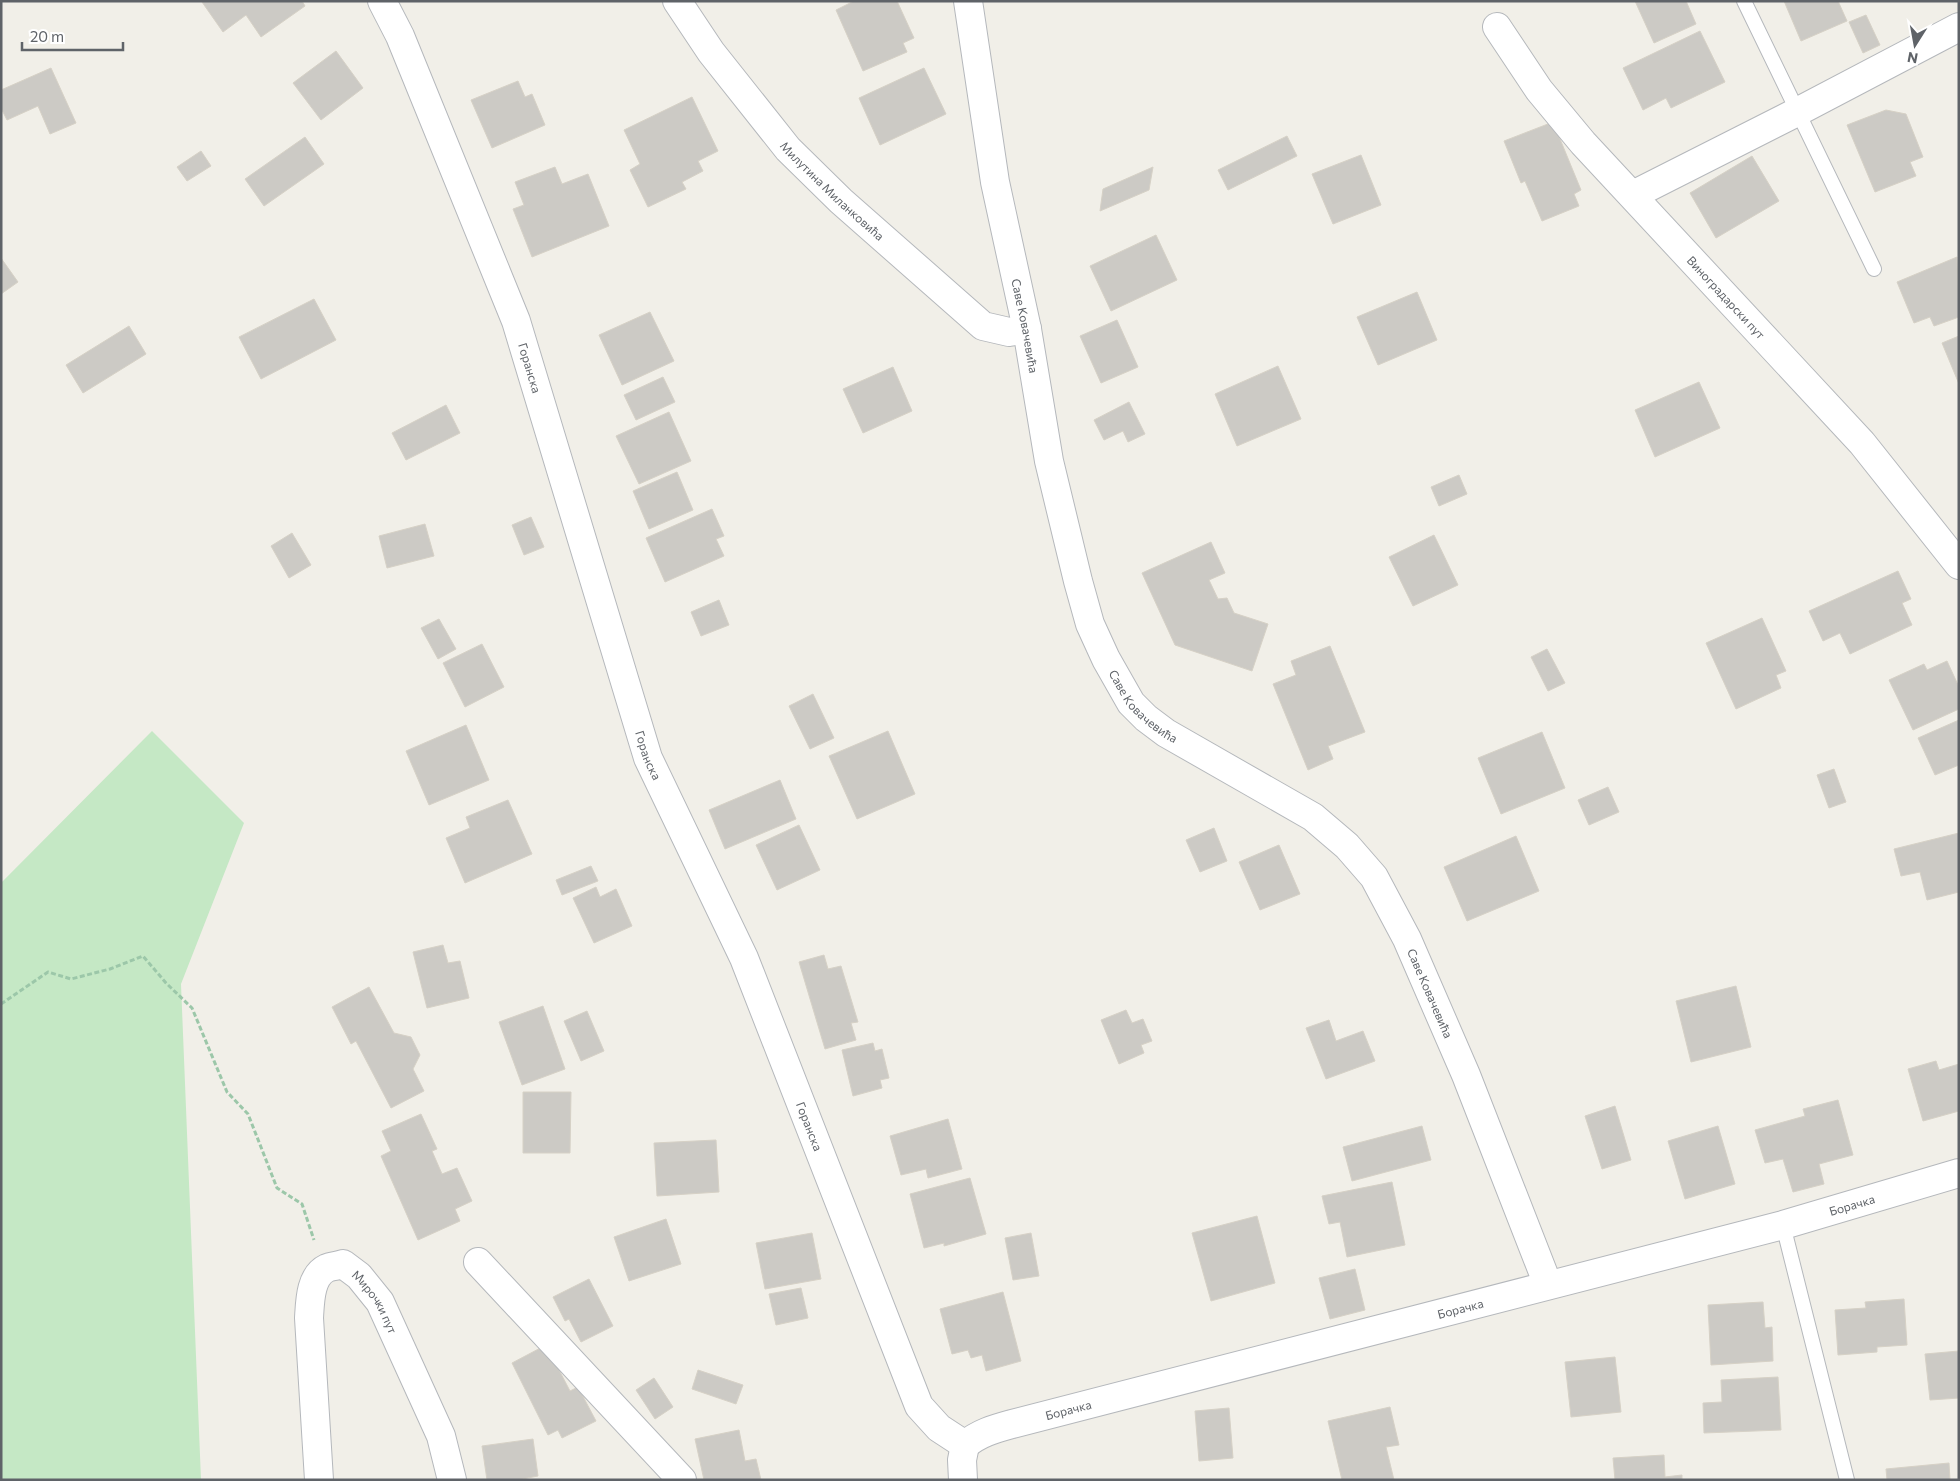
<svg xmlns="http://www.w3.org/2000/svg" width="1960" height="1481" font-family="Commissioner,sans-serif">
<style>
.green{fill:#c5e8c5}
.building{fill:#cccac5;stroke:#d6d1c6}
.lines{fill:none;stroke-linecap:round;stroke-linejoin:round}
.service-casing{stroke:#b5b8bc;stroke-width:16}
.minor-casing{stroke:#b5b8bc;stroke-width:30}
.path{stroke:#9cc7a9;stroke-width:3;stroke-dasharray:5 2.5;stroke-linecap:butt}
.service{stroke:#fff;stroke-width:14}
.minor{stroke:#fff;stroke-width:28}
.labels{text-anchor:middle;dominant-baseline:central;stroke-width:4.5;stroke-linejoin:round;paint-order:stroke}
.street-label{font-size:12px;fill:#5f6368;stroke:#fff}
</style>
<rect width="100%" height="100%" fill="#f1efe8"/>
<!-- green -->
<path class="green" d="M152 731 244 823 181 984 201 1480H1V883Z"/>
<!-- building -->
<path class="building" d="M203 1H302L305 6 261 37 246 15 223 32 202 2Z
M854 1H897L914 38 903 43 907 52 863 71 836 10Z
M1635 1H1686L1696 24 1654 43Z
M1784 1H1838L1847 21 1801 41Z
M1866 15 1880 45 1863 53 1849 22Z
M1700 31 1725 82 1671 108 1666 98 1643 110 1623 68Z
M336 51 363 88 321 120 293 83Z
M51 68 76 123 50 134 38 106 7 120 1 108V90Z
M924 68 946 114 880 145 859 98Z
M518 81 525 97 532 94 545 125 492 148 471 100Z
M692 97 718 151 698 161 703 171 682 182 686 189 648 207 630 170 640 164 624 130Z
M1886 110 1906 114 1923 157 1910 162 1916 176 1875 192 1847 125Z
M1553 122 1581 190 1574 194 1579 206 1542 221 1525 181 1521 183 1504 141Z
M1287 136 1297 156 1228 190 1218 170Z
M305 137 324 164 264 206 245 179Z
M201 151 211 166 187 181 177 167Z
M1361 155 1381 205 1333 224 1312 174Z
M1752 156 1779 201 1716 238 1690 193Z
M555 167 562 184 588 174 609 226 532 257 513 209 524 205 515 182Z
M1153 167 1149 190 1100 211 1103 189Z
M1156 235 1177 280 1111 311 1090 266Z
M1957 257 1959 317 1934 326 1930 317 1914 323 1897 282Z
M1 258 18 282 1 294Z
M1417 292 1437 340 1378 365 1357 317Z
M314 299 336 340 261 379 239 337Z
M650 312 674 361 622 385 599 335Z
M1117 320 1138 367 1101 383 1080 336Z
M129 326 146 354 83 393 66 365Z
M1959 336V384L1942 343Z
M1278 366 1301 419 1237 446 1215 394Z
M893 367 912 411 863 433 843 389Z
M663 377 675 402 636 420 624 395Z
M1699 382 1720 428 1655 457 1635 410Z
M1129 402 1145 434 1128 442 1123 431 1104 440 1094 420Z
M446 405 460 433 406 460 392 433Z
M669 412 691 461 639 484 616 436Z
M677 472 693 510 649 529 633 491Z
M1459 475 1467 494 1439 506 1431 487Z
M712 509 724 536 716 539 724 556 665 582 646 538Z
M531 517 544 547 524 555 512 525Z
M425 524 434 556 387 568 379 536Z
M292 533 311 565 289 578 271 546Z
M1434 535 1458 585 1413 606 1389 557Z
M1211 542 1225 573 1209 580 1218 599 1227 598 1234 613 1268 624 1252 671 1175 645 1142 573Z
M1898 571 1911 599 1902 603 1912 625 1850 654 1840 633 1823 641 1809 611Z
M719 600 729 625 701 636 691 612Z
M1762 618 1786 671 1776 675 1781 688 1736 709 1706 643Z
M439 619 456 649 438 659 421 628Z
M482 644 504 687 465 707 443 663Z
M1330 646 1365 732 1328 746 1333 759 1308 770 1273 684 1296 675 1291 661Z
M1547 649 1565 683 1548 691 1531 657Z
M1947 661 1959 687V709L1913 730 1889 680 1924 664 1927 670Z
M813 694 834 738 810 749 789 706Z
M1959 720V765L1935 775 1918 738Z
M466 725 489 780 429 805 406 751Z
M888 731 915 794 857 819 829 756Z
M1542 732 1565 788 1501 814 1478 758Z
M1834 769 1846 802 1829 808 1817 775Z
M780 780 796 819 725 849 709 810Z
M1608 787 1619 812 1589 825 1578 800Z
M508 800 532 854 465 883 446 838 470 828 466 817Z
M799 825 820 870 777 890 756 845Z
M1214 828 1227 861 1200 872 1186 840Z
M1959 833V892L1927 900 1920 872 1901 876 1894 849Z
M1516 836 1539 891 1467 921 1444 867Z
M1279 845 1300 894 1260 910 1239 862Z
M591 866 598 881 562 895 556 880Z
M596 887 600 897 616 889 632 926 594 943 573 898Z
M443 945 448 963 460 961 469 998 427 1008 413 952Z
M824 955 828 969 841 966 858 1022 851 1023 856 1040 825 1049 799 962Z
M1736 986 1751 1047 1691 1062 1676 1001Z
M369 987 394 1033 411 1037 420 1055 413 1069 424 1091 391 1108 356 1041 351 1044 332 1007Z
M543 1006 565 1069 522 1085 499 1022Z
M1126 1010 1132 1023 1143 1019 1152 1041 1141 1045 1144 1053 1119 1064 1101 1020Z
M587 1011 604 1051 581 1061 564 1021Z
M1329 1020 1336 1041 1363 1031 1375 1061 1326 1079 1306 1028Z
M873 1043 875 1051 882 1049 889 1078 880 1080 882 1088 853 1096 842 1050Z
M1936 1061 1939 1070 1959 1064V1111L1923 1121 1908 1069Z
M523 1092H571L570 1153H523Z
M1838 1100 1853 1155 1819 1164 1824 1184 1793 1192 1783 1159 1765 1163 1755 1130 1805 1116 1803 1109Z
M1615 1106 1631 1160 1602 1169 1585 1116Z
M421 1114 437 1149 432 1151 442 1174 457 1168 472 1201 455 1209 460 1221 418 1240 381 1156 391 1151 382 1131Z
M948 1119 962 1169 928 1178 926 1169 901 1175 890 1136Z
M1422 1126 1431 1160 1352 1181 1343 1147Z
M1718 1126 1735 1184 1685 1199 1668 1141Z
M716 1140 719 1192 657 1196 654 1143Z
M970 1178 986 1234 944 1246V1243L924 1248 910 1194Z
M1392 1182 1405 1245 1347 1257 1340 1222 1329 1224 1322 1196Z
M1257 1216 1275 1283 1211 1301 1192 1233Z
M666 1219 681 1264 629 1281 614 1237Z
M812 1233 821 1279 765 1289 756 1243Z
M1031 1233 1039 1276 1013 1280 1005 1238Z
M1355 1269 1365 1310 1330 1319 1319 1278Z
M589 1279 613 1326 581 1342 569 1319 565 1321 553 1297Z
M801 1288 808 1318 776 1325 769 1294Z
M1003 1292 1021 1361 986 1371 982 1355 971 1358 968 1350 952 1354 940 1309Z
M1904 1299 1907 1345 1877 1347V1352L1838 1355 1835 1310 1866 1308 1865 1302Z
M1763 1302 1765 1328 1772 1327 1773 1361 1711 1365 1708 1305Z
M546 1345 570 1391 578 1387 596 1421 562 1438 558 1430 548 1435 512 1363Z
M1959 1351V1398L1930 1400 1925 1354Z
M1615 1357 1621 1412 1571 1417 1565 1362Z
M698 1370 743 1385 736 1404 692 1389Z
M1778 1377 1781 1430 1704 1433 1703 1403 1722 1402 1721 1380Z
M654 1378 673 1407 655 1419 636 1390Z
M1390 1407 1399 1445 1386 1447 1394 1480H1342L1328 1421Z
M1229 1408 1233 1458 1199 1461 1195 1411Z
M739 1430 745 1461 756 1459 761 1480H704L695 1439Z
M533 1439 538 1476 517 1480H487L482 1446Z
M1664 1455 1665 1477 1682 1475V1480H1615L1613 1458Z
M1949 1463 1950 1480H1887L1886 1469Z"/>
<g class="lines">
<defs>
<path id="service" d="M1744 1 1874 269
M1783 1225 1847 1480"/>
<g id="minor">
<path id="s1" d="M382 1 400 36 516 321 648 758 744 958 919 1406 939 1428 965 1445"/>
<path id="s2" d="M677 1 711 52 788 149 841 201 983 326 1009 332 1027 329"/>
<path id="s3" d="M968 1 995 182 1027 329 1049 461 1078 581 1090 624 1106 659 1131 703 1146 718 1166 733 1313 817 1347 846 1374 877 1407 939 1466 1075 1548 1285"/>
<path id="s4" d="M1497 27 1539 90 1583 143 1862 443 1959 565"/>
<path d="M1633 195 1797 112 1959 27"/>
<path d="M478 1262 682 1480"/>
<path id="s5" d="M965 1445C979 1433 994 1429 1012 1424L1783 1225 1959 1173"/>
<path id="s6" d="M319 1480 309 1318C310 1302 310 1276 327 1268 331 1266 338 1266 343 1264L359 1276 380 1302 441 1436 452 1480"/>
<path d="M963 1480 962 1460 965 1445"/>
</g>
</defs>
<!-- service casing -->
<use href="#service" class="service-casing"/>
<!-- minor casing -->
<use href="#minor" class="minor-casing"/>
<!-- path -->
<path class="path" d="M1 1004 48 972 71 979 110 969 143 956 166 983 192 1008 227 1092 248 1114 277 1188 302 1204 314 1240"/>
<!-- service -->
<use href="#service" class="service"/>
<!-- minor -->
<use href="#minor" class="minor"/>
</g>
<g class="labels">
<!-- street labels -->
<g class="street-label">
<text stroke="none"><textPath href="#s2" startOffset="246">Милутина Миланковића</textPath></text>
<text stroke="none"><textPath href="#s4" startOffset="355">Виноградарски пут</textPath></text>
<text stroke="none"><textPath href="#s3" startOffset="330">Саве Ковачевића</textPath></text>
<text stroke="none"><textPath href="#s1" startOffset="396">Горанска</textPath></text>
<text stroke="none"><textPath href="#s3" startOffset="735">Саве Ковачевића</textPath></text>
<text stroke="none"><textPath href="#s1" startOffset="801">Горанска</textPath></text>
<text stroke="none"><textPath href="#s3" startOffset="1155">Саве Ковачевића</textPath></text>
<text stroke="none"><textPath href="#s1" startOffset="1206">Горанска</textPath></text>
<text stroke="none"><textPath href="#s5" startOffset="920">Борачка</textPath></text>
<text stroke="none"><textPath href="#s6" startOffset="285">Мирочки пут</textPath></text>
<text stroke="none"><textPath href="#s5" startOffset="515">Борачка</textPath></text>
<text stroke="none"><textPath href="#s5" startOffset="110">Борачка</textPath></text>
</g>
</g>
<!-- border -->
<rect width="1960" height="1481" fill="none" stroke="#5f6368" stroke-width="5"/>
<!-- north arrow -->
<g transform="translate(1915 45) rotate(191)" stroke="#ffffff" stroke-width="4" paint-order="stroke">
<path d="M0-4L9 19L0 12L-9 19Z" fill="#5f6368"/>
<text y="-8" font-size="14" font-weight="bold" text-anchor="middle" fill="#5f6368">N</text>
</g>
<!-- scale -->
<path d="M22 42v8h101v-8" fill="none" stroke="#5f6368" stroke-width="2.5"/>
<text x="30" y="42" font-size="15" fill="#5f6368" stroke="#ffffff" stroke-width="4" paint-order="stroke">20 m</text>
</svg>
